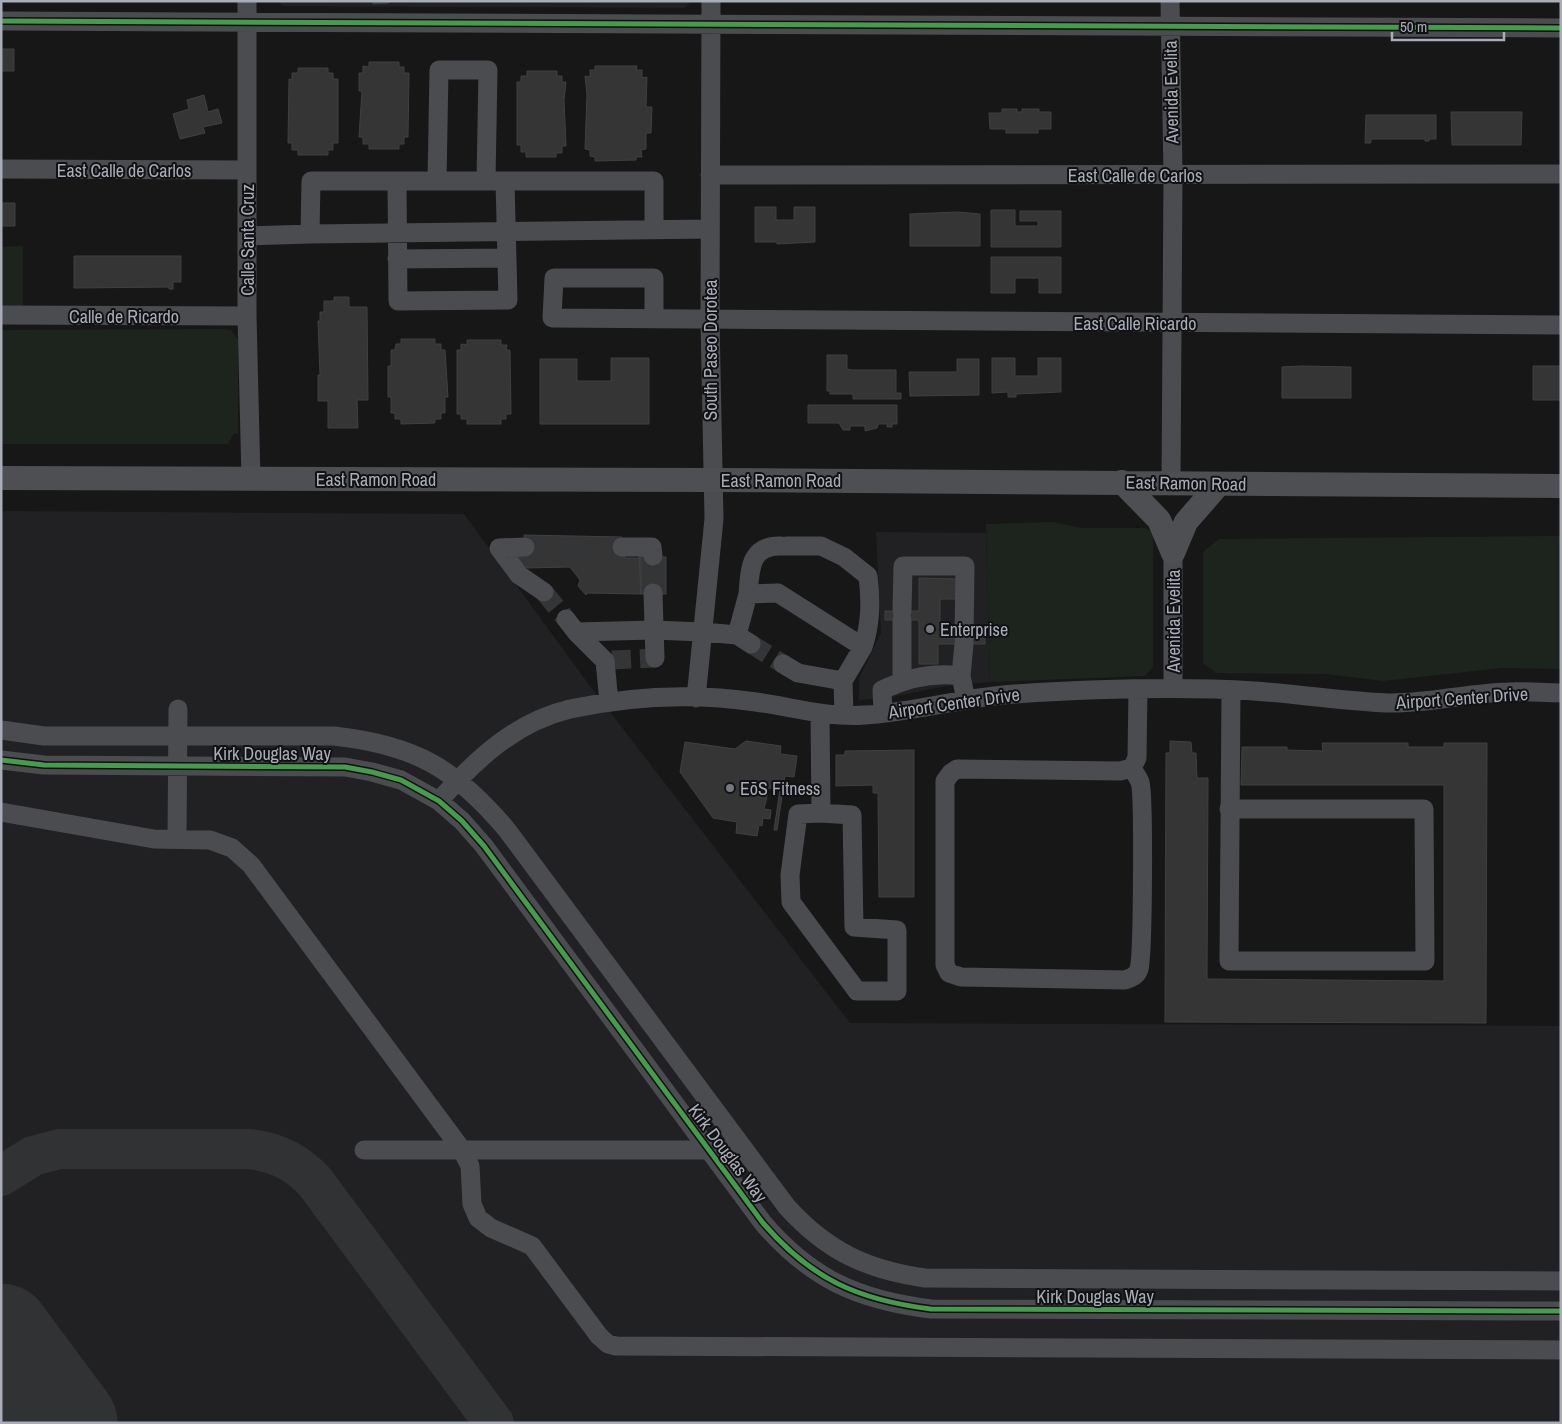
<svg xmlns="http://www.w3.org/2000/svg" width="1562" height="1424" font-family="'Archivo Narrow',sans-serif">
<style>
.built{fill:#212123}
.green{fill:#1d241e}
.lines{fill:none;stroke-linecap:round;stroke-linejoin:round}
.taxiway{stroke:#313233;stroke-width:40}
.runway{stroke:#313233;stroke-width:101}
.building{fill:#353536;stroke:#3f4043}
.minor-tunnel{stroke:#343537;stroke-width:19;stroke-dasharray:19 9;stroke-linecap:butt}
.minor{stroke:#4b4c50;stroke-width:19}
.major{stroke:#4d4f52;stroke-width:24}
.cycleway-casing{stroke:#111113;stroke-width:8}
.cycleway{stroke:#469c4c;stroke-width:5}
.poi-dot{fill:#757880;stroke:#111113;stroke-width:2}
.labels{text-anchor:middle;dominant-baseline:central;stroke-width:4;stroke-linejoin:round;paint-order:stroke}
.street-label{font-size:18px;fill:#a8adb8;stroke:#111113}
.poi-label{font-size:18px;fill:#a8adb8;stroke:#111113;text-anchor:start}
</style>
<rect width="100%" height="100%" fill="#171717"/>
<!-- built -->
<path class="built" d="M277 1H691L685 8 283 6Z
M1 511 464 514 593 690 850 1023 1561 1026V1423H1Z
M876 532 986 533 990 682 946 686 887 698 859 700V678L881 633Z"/>
<!-- green -->
<path class="green" d="M23 246V307H1V247Z
M224 329 231 330 238 339V434L234 433 228 444H1V330Z
M1053 522 1081 528H1146L1153 533V667L1145 676 990 682 986 524Z
M1561 536V669L1502 668 1383 681 1326 674 1216 673 1203 663V552L1219 539Z"/>
<g class="lines">
<!-- taxiway -->
<path class="taxiway" d="M1 1176 33 1156 59 1149H247C274 1151 297 1162 315 1182L494 1423"/>
<!-- runway -->
<path class="runway" d="M1 1334 67 1423"/>
</g>
<!-- building -->
<path class="building" d="M373 1H389V3L373 4Z
M1 49H14V71H1Z
M369 62H399V67H404V73H409L408 137H404V144H399V149H369V144H363V137H359L362 91H359V73H363V66L369 67Z
M595 66H637L636 70H642V78L647 77 646 107H652L651 133H646V149L641 150 642 157H636V160L595 161V157L590 156V150L585 149 587 95 585 76 590 77V70H595Z
M298 68H328V73H333V79H338V143H333V150H328V155H298V150H292V143H288L289 79 292 80V73H298Z
M527 71H557V76H562V82H566L564 100 566 146H562V153H556V157H526V152H521V145H517V82H521V76H527Z
M204 95 208 112 218 109 222 123 203 127 205 133 180 139 173 114 189 109 187 100Z
M1002 109H1017V112H1022V109H1039V112H1051V129H1038V133H1006V129H990L989 113H1002Z
M1451 112H1522L1521 145H1452Z
M1366 115H1436V139H1429V141H1425V139H1371V143H1365Z
M1 203H15V226H1V236Z
M755 207H776V220H794V207H815V242L777 244V242H755Z
M991 210H1015V226H1038V221H1020V211H1061V247H991Z
M958 212 980 214V246H910V214Z
M74 256H181V282H173V289H169V287L74 288Z
M991 257H1061V293H1039V278H1015V293H991Z
M334 297H349V307H367L368 400H357L358 428H328V401H318V375H320L318 321H320V312H324V301H334Z
M401 339H435V344H441V350H445L448 397H445V413H441V419H435V423L401 424V419H395V413H391V397H388V366H391V350H395L396 344H401Z
M467 340H501V345H507L506 350H510L511 414H506V419H501V424H467V419H461V414H457V350H461V344L467 345Z
M827 355H847V369L852 370H896V393H901V399H853V394H830V391H827Z
M611 358H649V424H540V359H577V381H611Z
M992 358H1015V376H1038V358H1061V392L1016 394V397H1008V392L992 393Z
M957 359H979V395L910 396 909 372H957Z
M1301 366 1351 367V398H1282V367Z
M1533 366H1561V400H1533Z
M808 405H897V424H892V427H887V424H878L877 428 865 431V426H850V430H843L839 423H808Z
M524 535 622 537 625 558H641V594L588 593 586 595 578 586 580 580 570 567 525 568 518 558V556L525 554Z
M639 556 666 557V594H641Z
M919 578 958 579V599H940V638H985V644H938V664H919V620H885V611H919Z
M746 741 781 746 780 754 797 756 794 777 785 776 777 830H774L780 789 769 788 764 809 771 810 770 819 763 818 762 826 759 825 757 836 736 833 737 822 713 818 680 772 685 742 735 749Z
M1170 741 1191 742 1192 753H1196L1197 778H1208L1207 979 1444 981V785H1241L1242 747H1287V750L1323 751 1322 743H1408V747H1444V743H1487L1486 1023 1165 1022 1166 753H1170Z
M914 750V897H879L878 793H873V785L836 786V755H845V751Z"/>
<g class="lines">
<!-- minor-tunnel -->
<path class="minor-tunnel" d="M525 547H622
M653 556V593
M544 592 566 619
M751 644 783 664
M612 660 655 658"/>
<!-- minor -->
<path class="minor" d="M247 1V316L251 479
M1170 1 1173 175 1171 483
M1 21 1561 28
M1 169 247 170
M710 175 1561 174
M397 181 398 301 508 300 505 181
M437 181 439 70H488L486 181
M654 229V181H311L310 234C443 232 576 230 710 229
M247 236 310 234
M397 259 506 258
M1 315 247 316
M654 319V278H554L552 318 1561 325
M781 546C750 545 750 569 748 594L778 593 863 647C871 623 871 601 868 576L844 557 821 546H786
M525 547 499 548 519 575 544 592
M622 547H652L653 556
M1173 553V688
M653 593 655 658
M902 611 903 566H965L964 638
M566 619 576 632 654 630 703 632 737 635 751 644
M902 620V680
M576 632 605 661 609 702
M737 635 748 594
M783 664 798 673 843 681 844 715
M961 676 964 644
M843 681 863 647
M696 698 714 519 710 320 711 1
M883 713 882 690C907 678 934 672 961 676L966 700
M820 714 821 813 798 814 790 875 791 902 857 991H897V930L854 927 852 815 821 813
M1 730 44 736H334C415 745 455 768 507 830L787 1207C827 1251 867 1270 925 1278L1561 1281
M1 760 44 765 345 767 372 772 401 780 439 801 462 821 484 846 763 1223C811 1279 858 1300 931 1309L1561 1311
M1132 768C1134 772 1138 777 1140 782 1144 793 1143 956 1139 969 1137 976 1131 978 1125 980L961 977 949 973 945 965V781L951 773 957 769 1120 771 1132 768 1137 758 1138 689
M439 801C475 760 515 722 570 709 630 696 695 693 756 702 792 707 828 718 865 715 916 712 964 697 1015 694 1094 689 1174 686 1254 691 1298 694 1342 701 1387 703 1428 704 1467 693 1508 692 1526 691 1543 693 1561 693
M1229 809H1424L1425 961H1229L1231 690
M1 812 154 839 210 840 232 848 251 865 462 1150 470 1166 472 1204 478 1218 491 1228 532 1246 599 1336 608 1344 616 1346 1561 1350
M177 839 178 709
M364 1150H745"/>
<!-- major -->
<path class="major" d="M1 478 713 480 1561 486
M1122 482 1159 520 1173 553
M1173 553 1186 522 1219 484"/>
<defs>
<path id="cycleway" d="M1 21 1561 28
M1 760 44 765 345 767 372 772 401 780 439 801 462 821 484 846 763 1223C811 1279 858 1300 931 1309L1561 1311"/>
</defs>
<!-- cycleway casing -->
<use href="#cycleway" class="cycleway-casing"/>
<!-- cycleway -->
<use href="#cycleway" class="cycleway"/>
</g>
<!-- markers -->
<g class="poi-dot">
<circle cx="930" cy="629" r="5"/>
<circle cx="730" cy="788" r="5"/>
</g>
<g class="labels">
<!-- street labels -->
<g class="street-label">
<text transform="translate(1171 92) rotate(-91)">Avenida Evelita</text>
<text x="124" y="170">East Calle de Carlos</text>
<text x="1135" y="175">East Calle de Carlos</text>
<text transform="translate(247 240) rotate(-90)">Calle Santa Cruz</text>
<text x="124" y="316">Calle de Ricardo</text>
<text x="1135" y="323">East Calle Ricardo</text>
<text transform="translate(710 350) rotate(-90)">South Paseo Dorotea</text>
<text x="376" y="479">East Ramon Road</text>
<text x="781" y="480">East Ramon Road</text>
<text transform="translate(1186 483) rotate(1)">East Ramon Road</text>
<text transform="translate(1173 621) rotate(-90)">Avenida Evelita</text>
<text transform="translate(1462 698) rotate(-4)">Airport Center Drive</text>
<text transform="translate(954 703) rotate(-8)">Airport Center Drive</text>
<text x="272" y="753">Kirk Douglas Way</text>
<text transform="translate(728 1153) rotate(53)">Kirk Douglas Way</text>
<text x="1095" y="1296">Kirk Douglas Way</text>
</g>
<!-- poi labels -->
<g class="poi-label">
<text x="940" y="629">Enterprise</text>
<text x="740" y="788">EōS Fitness</text>
</g>
</g>
<!-- border -->
<rect width="1562" height="1424" fill="none" stroke="#a8adb8" stroke-width="5"/>
<!-- scale -->
<path d="M1392 32v8h112v-8" fill="none" stroke="#a8adb8" stroke-width="2.5"/>
<text x="1400" y="32" font-size="15" fill="#a8adb8" stroke="#111113" stroke-width="4" paint-order="stroke">50 m</text>
</svg>
